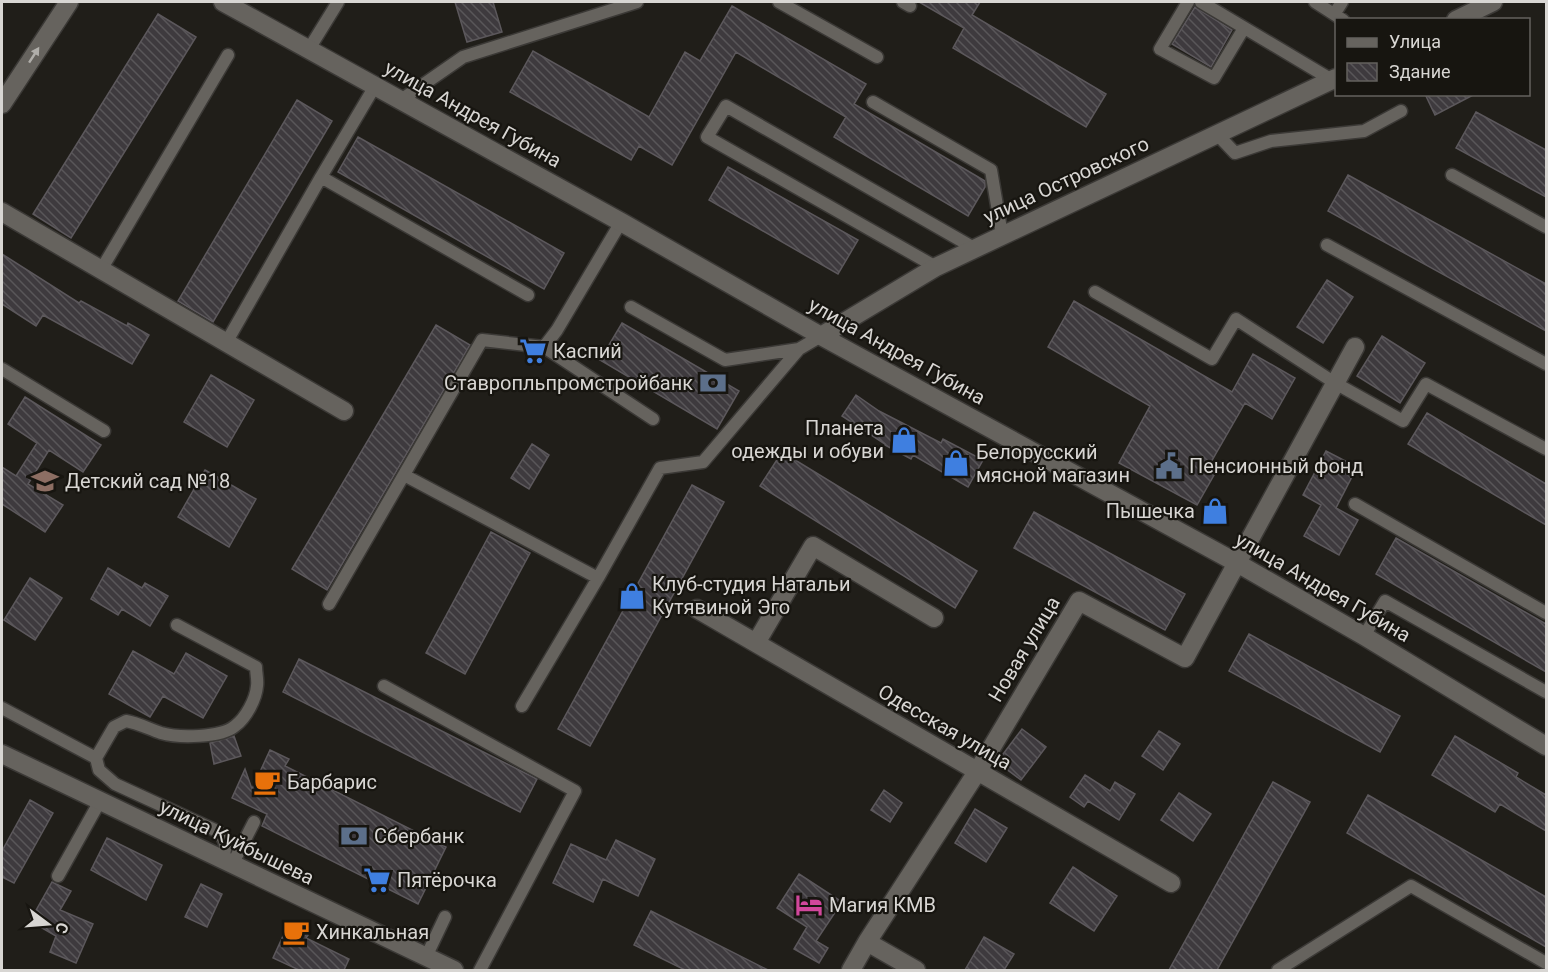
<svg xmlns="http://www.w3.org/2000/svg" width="1548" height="972" font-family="Roboto,sans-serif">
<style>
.building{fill:url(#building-back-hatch);stroke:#5c585c;stroke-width:1.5}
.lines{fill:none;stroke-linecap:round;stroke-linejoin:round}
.lane-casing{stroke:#3b3936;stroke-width:15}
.street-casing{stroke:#3b3936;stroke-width:21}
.secondary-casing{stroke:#3b3936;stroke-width:21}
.lane{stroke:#66635e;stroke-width:12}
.street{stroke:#66635e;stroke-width:18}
.secondary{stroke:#66635e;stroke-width:18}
.oneway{fill:#b0aeaa}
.labels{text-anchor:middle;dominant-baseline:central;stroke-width:4.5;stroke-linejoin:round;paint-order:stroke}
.street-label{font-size:20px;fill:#d8d6d3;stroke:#171510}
.poi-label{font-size:20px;fill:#d8d6d3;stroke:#171510;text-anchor:start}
</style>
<defs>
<pattern id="building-back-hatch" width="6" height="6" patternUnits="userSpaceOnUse" patternTransform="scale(1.5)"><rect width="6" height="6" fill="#3e3a3e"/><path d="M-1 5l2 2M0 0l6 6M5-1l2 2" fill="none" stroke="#595659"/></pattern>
</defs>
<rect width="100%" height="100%" fill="#201e19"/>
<!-- building -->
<path class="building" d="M455 2H493L502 32 467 42Z
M919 2H980L972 15 1106 94 1086 127 953 48 964 28Z
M732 6 866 84 854 104 985 181V187L968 216 834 137 846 117 736 52 672 165 639 146 631 160 510 92 533 51 649 117 685 52 700 61Z
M1195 7 1232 30 1211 67 1172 44Z
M158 14 196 37 71 238 33 214Z
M1425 94H1475L1435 115Z
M297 100 332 121 213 322 178 301Z
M1476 112 1546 150V197L1456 148Z
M358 137 564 253 544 289 338 172Z
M728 167 858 240 838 274 709 200Z
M1348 175 1546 284V331L1328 211Z
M2 254 79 303 81 301 127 326 128 323 149 335 132 364 43 315 36 326 2 304Z
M1327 280 1353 297 1323 343 1297 327Z
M1074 301 1232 392 1253 354 1295 378 1272 419 1245 403 1210 464 1218 468 1197 505 1119 463 1150 406 1048 347Z
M622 323 739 391 717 429 600 360Z
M436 325 470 345 327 590 292 569Z
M1382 336 1425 363 1400 403 1357 376Z
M211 375 254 400 227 447 184 422Z
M856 395 879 411 941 443 943 439 983 460 968 487 913 455 911 459 885 445V444L842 416Z
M25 397 101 445 83 472 49 450 28 484 63 505 45 532 2 504V467L16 476 37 443 8 424Z
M1427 413 1546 484V525L1408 444Z
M532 444 549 455 529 489 511 478Z
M1326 451 1357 467 1336 508 1358 520 1339 555 1304 536 1321 505 1303 495Z
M782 452 977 571 955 608 760 486Z
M205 470 256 499 229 547 178 517Z
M692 485 724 502 590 746 558 729Z
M1034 512 1185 594 1165 630 1014 548Z
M491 532 530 553 465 674 426 653Z
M1396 538 1546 624V672L1376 574Z
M108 568 142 588 145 583 168 596 150 626 122 609 118 615 91 599Z
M30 578 62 598 35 640 4 620Z
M1249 634 1400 716 1380 752 1229 671Z
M133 651 174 674 186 653 227 676 203 718 163 696 150 717 109 694Z
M299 659 537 779 520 812 283 692Z
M1022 729 1046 747 1021 780 997 762Z
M1159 731 1180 744 1163 770 1142 756Z
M234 736 241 756 214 764 210 743Z
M1455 736 1518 773 1516 777 1546 795V831L1500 804 1495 812 1432 775Z
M270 750 289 759 285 766 446 847 418 904 262 826 267 814 232 798 245 769 252 789Z
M1085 775 1110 791 1115 782 1135 794 1119 820 1088 801 1084 807 1070 797Z
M1273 782 1310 802 1217 970H1169Z
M884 790 902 803 890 822 871 810Z
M1179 793 1211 814 1193 841 1161 820Z
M1368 795 1546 897V947L1347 833Z
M30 800 53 813 14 883 2 877V851Z
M975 809 1007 828 986 862 955 843Z
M107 838 162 865 146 900 91 870Z
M616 840 655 859 638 896 603 879 593 902 553 883 571 844 606 860Z
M1073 867 1117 896 1094 931 1050 903Z
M799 874 842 902 816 941 828 948 819 963 794 949 807 927 777 908Z
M52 882 71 891 60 910 93 924 76 963 50 952 56 936 30 921Z
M201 884 222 894 207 927 185 917Z
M651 911 768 970H685L634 945Z
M288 925 308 935 306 938 349 959 344 970H299L273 958Z
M984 937 1014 954 1004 970H965Z"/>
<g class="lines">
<defs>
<path id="lane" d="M779 2 877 57
M903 2 910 6
M1188 2 1160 49 1214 78 1244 28
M1201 2 1332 80
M1315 2 1343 20
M1335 13 1342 2
M309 49 338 2
M375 86 321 177 528 295
M401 100 463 57 637 2
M873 102 991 170 1002 235
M1216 133 1235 153 1271 141 1364 131 1401 111
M1452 175 1546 227
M1327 245 1546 364
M936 267 707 137 726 106 974 248
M101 270 228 55
M1095 292 1212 359 1236 319 1335 383 1403 421 1426 384 1546 449
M631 307 725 360 799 349
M226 343 321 177
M544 347 557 330 621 222
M2 369 104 431
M404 475 598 578 660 468 703 462 799 349 821 336
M1355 504 1546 613
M329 604 482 340 544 347 653 419
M1364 636 1385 601 1546 692
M384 686 575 791 480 970
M522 706 598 578
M2 708 96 758 99 770 115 784 217 831C227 841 227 847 222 860
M96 758 114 727 126 721C138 723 149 729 161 733 178 738 221 738 235 726 246 718 256 699 257 686 258 680 256 673 256 667L177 625
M232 865 254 822
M58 876 100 801
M426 957 445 917
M1278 970 1411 886 1546 963"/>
<path id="street" d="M223 2 621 222 821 336 1237 563 1364 636 1546 746
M1456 20 1493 2
M2 212 344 411
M821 336 936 267 1336 78
M697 609 1171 883
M756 643 813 546 934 618
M867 942 916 970
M851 970 867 942 977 772 1079 601 1185 658 1355 347"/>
<path id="secondary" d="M2 104 69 2
M2 754 454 970"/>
</defs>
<!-- lane casing -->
<use href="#lane" class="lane-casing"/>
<!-- street casing -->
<use href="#street" class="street-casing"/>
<!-- secondary casing -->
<use href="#secondary" class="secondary-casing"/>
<!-- lane -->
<use href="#lane" class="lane"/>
<!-- street -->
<use href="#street" class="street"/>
<!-- secondary -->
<use href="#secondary" class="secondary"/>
</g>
<!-- one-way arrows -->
<defs><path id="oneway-solid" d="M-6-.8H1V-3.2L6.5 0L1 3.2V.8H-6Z" transform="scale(1.5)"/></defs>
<use class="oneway" href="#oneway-solid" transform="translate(34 55) rotate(-57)"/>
<!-- icons -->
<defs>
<symbol id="supermarket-bare" viewBox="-9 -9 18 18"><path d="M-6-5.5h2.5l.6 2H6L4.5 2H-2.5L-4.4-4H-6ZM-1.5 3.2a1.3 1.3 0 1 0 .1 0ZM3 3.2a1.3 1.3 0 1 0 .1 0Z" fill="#3f7fe0" stroke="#171510" stroke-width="2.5" paint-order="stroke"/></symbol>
<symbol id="bank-bare" viewBox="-9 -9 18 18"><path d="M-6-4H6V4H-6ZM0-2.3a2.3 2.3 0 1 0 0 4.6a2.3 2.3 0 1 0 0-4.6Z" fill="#5c6f8a" stroke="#171510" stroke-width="2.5" paint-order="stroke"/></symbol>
<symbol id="shop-bare" viewBox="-9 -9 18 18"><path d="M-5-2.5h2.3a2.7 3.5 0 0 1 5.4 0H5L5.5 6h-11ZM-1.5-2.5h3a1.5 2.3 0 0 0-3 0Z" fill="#3f7fe0" stroke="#171510" stroke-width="2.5" paint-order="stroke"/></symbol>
<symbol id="civic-bare" viewBox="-9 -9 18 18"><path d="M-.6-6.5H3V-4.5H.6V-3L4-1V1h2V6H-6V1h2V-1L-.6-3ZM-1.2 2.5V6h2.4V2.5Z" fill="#5c6f8a" stroke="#171510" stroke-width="2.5" paint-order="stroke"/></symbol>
<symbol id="school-bare" viewBox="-9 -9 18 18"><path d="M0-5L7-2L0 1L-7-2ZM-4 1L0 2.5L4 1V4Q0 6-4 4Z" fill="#8d6e63" stroke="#171510" stroke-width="2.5" paint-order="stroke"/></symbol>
<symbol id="cafe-bare" viewBox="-9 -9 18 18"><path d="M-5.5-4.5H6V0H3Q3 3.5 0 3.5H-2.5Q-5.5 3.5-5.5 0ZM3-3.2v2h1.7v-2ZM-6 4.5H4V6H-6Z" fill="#e8710a" stroke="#171510" stroke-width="2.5" paint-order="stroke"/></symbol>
<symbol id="hotel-bare" viewBox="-9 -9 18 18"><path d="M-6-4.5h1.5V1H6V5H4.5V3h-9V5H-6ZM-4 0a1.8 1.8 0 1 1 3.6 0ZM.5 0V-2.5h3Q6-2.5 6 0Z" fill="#d1479c" stroke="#171510" stroke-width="2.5" paint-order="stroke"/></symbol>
</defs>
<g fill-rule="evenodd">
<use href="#supermarket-bare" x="514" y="332" width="38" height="38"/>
<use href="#bank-bare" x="694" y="364" width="38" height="38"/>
<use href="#shop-bare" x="885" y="421" width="38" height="38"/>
<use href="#shop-bare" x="937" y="444" width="38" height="38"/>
<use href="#civic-bare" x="1150" y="447" width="38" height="38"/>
<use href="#school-bare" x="26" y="462" width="38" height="38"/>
<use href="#shop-bare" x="1196" y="492" width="38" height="38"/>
<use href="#shop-bare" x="613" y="577" width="38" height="38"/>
<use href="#cafe-bare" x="248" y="763" width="38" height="38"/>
<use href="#bank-bare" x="335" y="817" width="38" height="38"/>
<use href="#supermarket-bare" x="358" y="861" width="38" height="38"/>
<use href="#hotel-bare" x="790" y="886" width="38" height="38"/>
<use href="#cafe-bare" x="277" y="913" width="38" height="38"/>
</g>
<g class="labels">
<!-- street labels -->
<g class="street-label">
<text transform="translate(473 114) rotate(29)">улица Андрея Губина</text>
<text transform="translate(1066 180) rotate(-25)">улица Островского</text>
<text transform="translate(897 351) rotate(29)">улица Андрея Губина</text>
<text transform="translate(1323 587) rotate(30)">улица Андрея Губина</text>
<text transform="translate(1024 649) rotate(-59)">Новая улица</text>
<text transform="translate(945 727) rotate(30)">Одесская улица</text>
<text transform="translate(237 842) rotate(26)">улица Куйбышева</text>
</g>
<!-- poi labels -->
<g class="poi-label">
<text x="553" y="351">Каспий</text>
<text x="693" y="383" text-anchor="end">Ставропльпромстройбанк</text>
<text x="884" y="428" text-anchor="end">Планета<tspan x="884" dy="23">одежды и обуви</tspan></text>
<text x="976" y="452">Белорусский<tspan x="976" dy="23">мясной магазин</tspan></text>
<text x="1189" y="466">Пенсионный фонд</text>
<text x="65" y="481">Детский сад №18</text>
<text x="1195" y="511" text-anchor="end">Пышечка</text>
<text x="652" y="584">Клуб-студия Натальи<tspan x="652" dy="23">Кутявиной Эго</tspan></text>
<text x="287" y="782">Барбарис</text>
<text x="374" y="836">Сбербанк</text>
<text x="397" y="880">Пятёрочка</text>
<text x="829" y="905">Магия КМВ</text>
<text x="316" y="932">Хинкальная</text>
</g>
</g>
<!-- border -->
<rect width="1548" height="972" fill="none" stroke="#d8d6d3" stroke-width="6"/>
<!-- legend -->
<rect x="1335" y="18" width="195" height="78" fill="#171510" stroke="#64625e" stroke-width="1.5"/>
<rect x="1347" y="38" width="30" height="9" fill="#66635e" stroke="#64625e" stroke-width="1.5"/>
<text x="1389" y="48" font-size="18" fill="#d8d6d3">Улица</text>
<rect x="1347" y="63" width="30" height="18" fill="url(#building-back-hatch)" stroke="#64625e" stroke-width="1.5"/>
<text x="1389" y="78" font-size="18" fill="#d8d6d3">Здание</text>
<!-- north arrow -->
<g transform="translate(48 924) rotate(106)" stroke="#171510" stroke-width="4.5" paint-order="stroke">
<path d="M0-4.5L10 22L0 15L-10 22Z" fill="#d8d6d3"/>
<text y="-9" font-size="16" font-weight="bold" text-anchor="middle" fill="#d8d6d3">С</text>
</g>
</svg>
